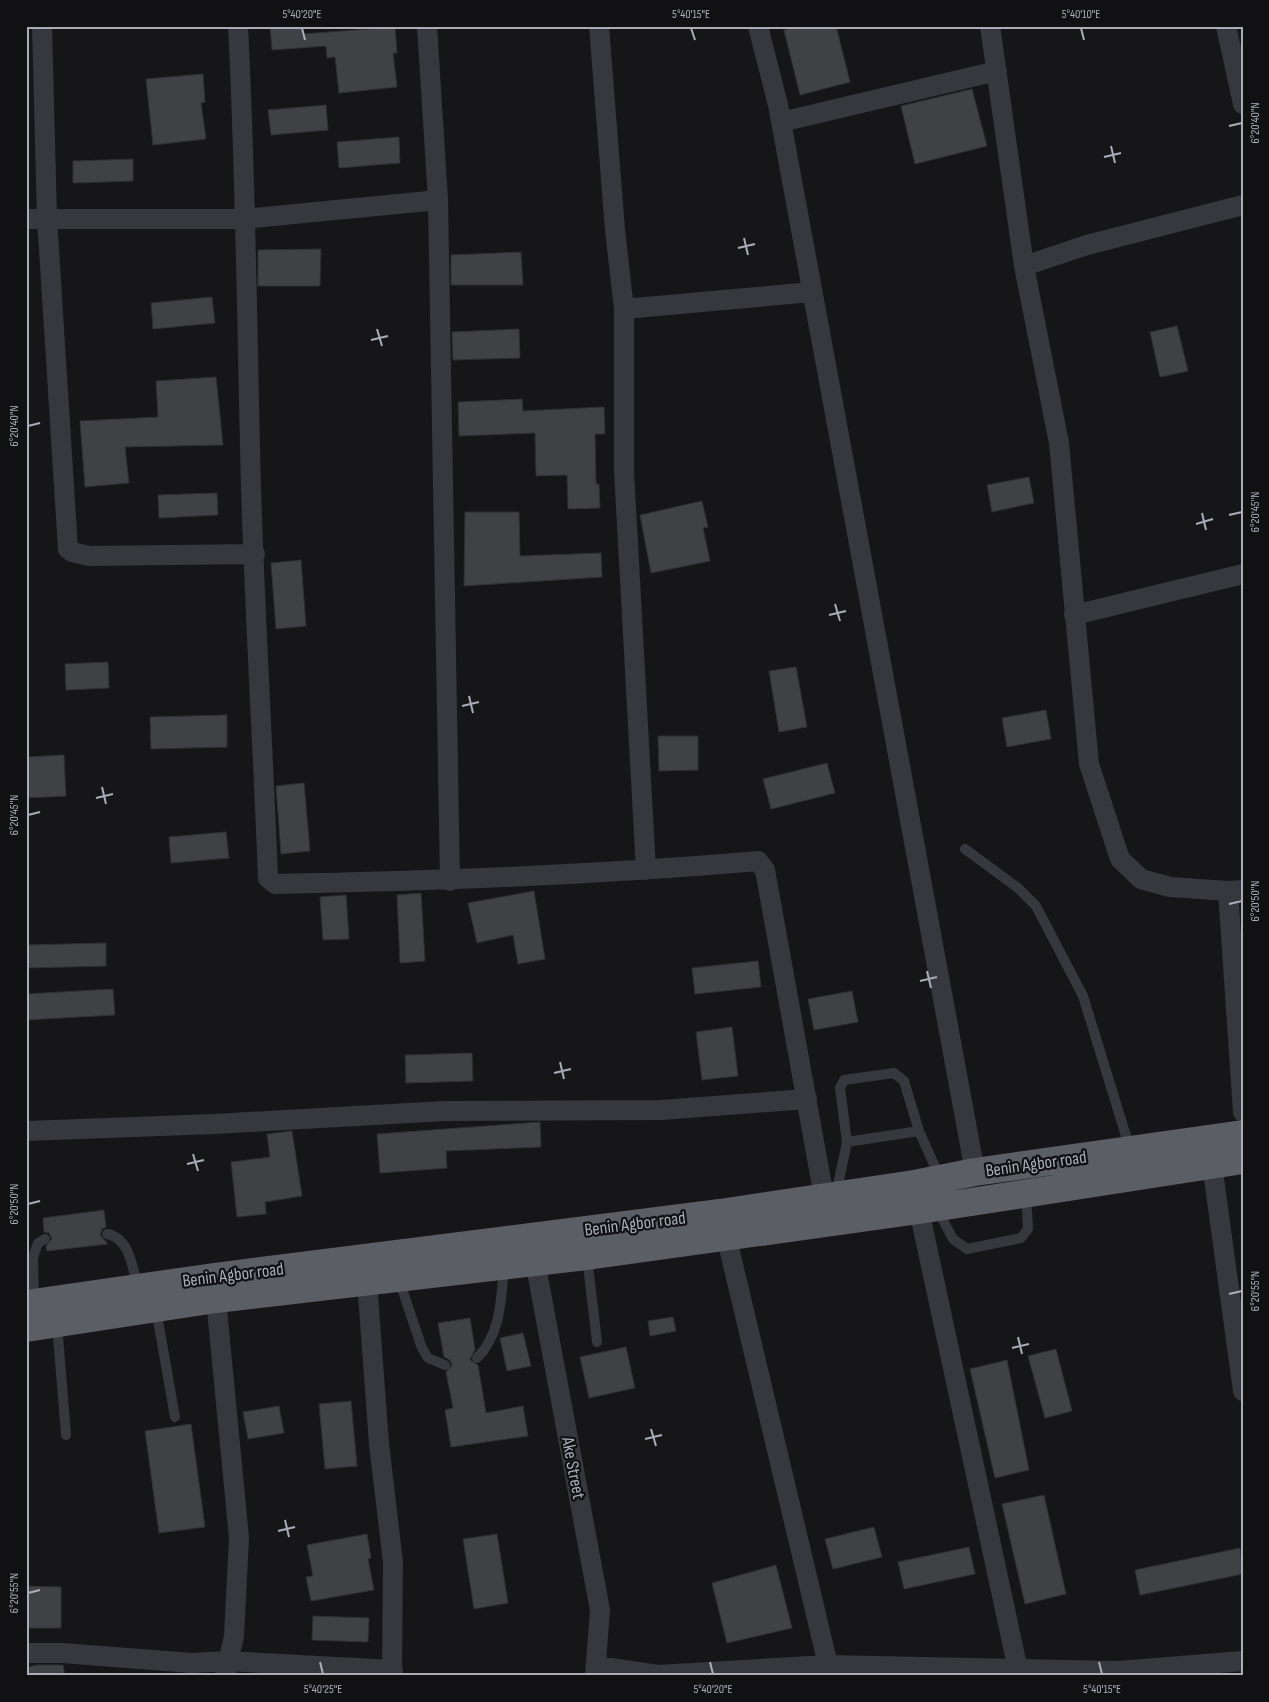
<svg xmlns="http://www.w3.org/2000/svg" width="1269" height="1702" font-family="'Sofia Sans Condensed',sans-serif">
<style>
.building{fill:#404145;stroke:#303034}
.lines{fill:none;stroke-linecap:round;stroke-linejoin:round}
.service{stroke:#37383d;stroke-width:10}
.minor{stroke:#37383d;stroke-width:20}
.trunk{stroke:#5b5e65;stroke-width:28}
.ticks{fill:none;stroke:#a8adb8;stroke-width:2}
.labels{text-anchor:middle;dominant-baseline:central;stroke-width:4.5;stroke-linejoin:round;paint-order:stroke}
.street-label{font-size:18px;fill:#a8adb8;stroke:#111113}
.neatline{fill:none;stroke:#a8adb8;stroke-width:2}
.ticks-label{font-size:12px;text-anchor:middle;fill:#a8adb8}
</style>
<rect width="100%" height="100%" fill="#161618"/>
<!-- building -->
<path class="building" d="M270 26H302L303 34 395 27 397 53H393L397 87 339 93 335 57 327 58 326 46 272 50Z
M799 26H836L850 82 800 95 784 30Z
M203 74 205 102 201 103 206 139 153 145 146 79Z
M972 89 987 146 915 164 901 106Z
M326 105 328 130 271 135 268 110Z
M399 137 400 163 339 168 337 142Z
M133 159V181L73 183V161Z
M321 249 320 286H258V250Z
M521 252 523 285H451V255Z
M212 297 215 323 153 329 151 303Z
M1177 326 1188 371 1160 377 1150 332Z
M519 329 520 358 453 360 452 332Z
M216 377 223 445 125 447 129 483 85 487 80 421 158 417 156 381Z
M522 399 523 411 604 407 605 434H595L596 484H599L600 508 568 509 567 475 536 476 535 433 459 436 458 402Z
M1029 477 1034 503 992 512 987 485Z
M217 493 218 515 159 518 158 495Z
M702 501 708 527 703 528 710 561 651 573 640 515Z
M465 512H519L520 556 601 553 602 577 464 586Z
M301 560 306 626 276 629 271 563Z
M108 662 109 688 66 690 65 664Z
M796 667 807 727 779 732 769 671Z
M1046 710 1051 739 1007 747 1002 718Z
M227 715V747L151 749 150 717Z
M658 736H698V770L659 771Z
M64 755 66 796 26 798V757Z
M827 763 835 793 771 809 763 779Z
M304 783 310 851 281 854 276 786Z
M226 832 229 858 171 863 169 837Z
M534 891 545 959 518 964 513 935 477 943 468 903Z
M421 893 425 961 400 963 397 895Z
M346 895 349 939 323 940 320 897Z
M106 943V966L26 968V945Z
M758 961 761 987 695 994 692 968Z
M113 989 115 1015 26 1020V994Z
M852 991 858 1022 814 1030 808 999Z
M732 1027 738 1076 702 1080 696 1032Z
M472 1053 473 1081 406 1083 405 1055Z
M540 1122 541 1147 446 1151 447 1168 380 1173 377 1134Z
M292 1131 302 1196 265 1202 266 1214 237 1217 231 1162 270 1157 267 1134Z
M104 1210 106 1227 102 1229 100 1235 108 1244 47 1251 46 1246 52 1239 49 1233 44 1232 43 1218Z
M673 1317 676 1331 650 1336 648 1321Z
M470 1318 475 1349 470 1360 478 1365 486 1413 523 1406 528 1436 451 1447 445 1410 453 1408 446 1372 452 1365 450 1360 444 1357 438 1323Z
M523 1333 531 1366 507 1371 500 1338Z
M626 1347 635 1388 589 1398 580 1357Z
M1056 1349 1072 1411 1045 1418 1028 1356Z
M1007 1360 1029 1470 995 1478 970 1369Z
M351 1401 357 1466 325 1469 319 1404Z
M279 1406 284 1433 248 1439 243 1412Z
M191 1424 205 1527 159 1533 145 1431Z
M1044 1495 1066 1594 1025 1604 1002 1504Z
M874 1527 882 1557 833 1569 825 1539Z
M367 1534 371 1558 368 1559 374 1590 311 1601 306 1577 313 1576 307 1545Z
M497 1534 508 1603 474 1609 463 1539Z
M969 1547 975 1574 904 1589 898 1562Z
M1240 1548 1243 1574 1140 1595 1135 1570Z
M776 1565 792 1628 727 1643 712 1583Z
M27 1586 61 1587V1628H26Z
M313 1616 369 1618 368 1642 312 1640Z
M38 1665H63L65 1676H26V1667Z"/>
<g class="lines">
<!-- service -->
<path class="service" d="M965 849 1018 888 1036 906 1083 996 1130 1149
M847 1142 840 1088 844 1080 894 1073 904 1081 919 1131
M836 1194 847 1142 919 1131 940 1178
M937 1209 953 1239 967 1249 1021 1238 1028 1229 1026 1194
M107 1234C130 1238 132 1267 138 1287
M587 1257 597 1342
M399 1280 422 1348 428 1358 445 1365
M34 1303 33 1257 38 1243 45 1239
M156 1309 175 1417
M57 1324 66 1435
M477 1358C501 1334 501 1299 504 1267"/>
<!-- minor -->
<path class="minor" d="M42 26 47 218 68 549 72 552 89 556 255 554
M238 26C246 180 247 334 251 488 255 618 263 748 268 878L275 884C436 881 597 875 758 861L765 870 824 1197
M427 26 438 200 450 881
M599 26 615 230 624 309V471L646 870
M758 26 778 105 975 1172
M990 26 1024 266 1087 245 1243 205
M1226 26 1243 104
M781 122 997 71
M26 219H244L438 200
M1024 266 1059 443 1089 764 1120 859 1141 879 1170 887 1228 891 1243 890
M624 309 812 292
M1074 615 1243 574
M1228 891 1243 1112
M26 1131 214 1124 445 1111 661 1110 807 1099
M1212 1164 1243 1391
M919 1210 1018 1670
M726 1235 828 1665
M535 1261 600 1610 595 1676
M367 1281 379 1444 393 1562 392 1676
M216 1299 239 1538 234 1636 225 1676
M26 1653H62L192 1663 227 1661 393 1670
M597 1666 658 1675 828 1665 1118 1671 1243 1661"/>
<!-- trunk -->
<path class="trunk" d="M26 1304 214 1277 720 1213 914 1184 975 1172 1243 1134
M26 1328 216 1299 587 1256 919 1210 1243 1160"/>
</g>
<!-- ticks -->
<path class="ticks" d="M302 28 305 40M691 28 695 40M1081 28 1084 40M1229 126 1242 123M1111 146 1115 163M1104 157 1121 153M744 238 748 255M738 248 755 244M377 329 382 346M371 340 388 336M28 426 40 423M1202 513 1206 530M1229 515 1242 512M1196 524 1213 519M835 604 840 621M829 615 846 611M469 696 473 713M462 706 479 702M102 787 106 804M96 798 113 794M28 815 40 812M1229 904 1242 901M927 971 931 988M920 981 937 977M560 1062 564 1079M554 1073 571 1069M193 1154 198 1171M187 1164 204 1160M28 1204 40 1201M1229 1294 1242 1291M1018 1337 1022 1354M1012 1348 1029 1344M651 1429 656 1446M645 1439 662 1435M285 1520 289 1537M278 1531 295 1527M28 1593 40 1590M320 1662 323 1674M710 1662 713 1674M1099 1662 1102 1674"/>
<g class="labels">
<!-- street labels -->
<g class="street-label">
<text transform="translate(1036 1164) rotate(-8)">Benin Agbor road</text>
<text transform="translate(635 1224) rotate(-7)">Benin Agbor road</text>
<text transform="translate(233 1275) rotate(-7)">Benin Agbor road</text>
<text transform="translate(573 1468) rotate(79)">Ake Street</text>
</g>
</g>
<!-- border -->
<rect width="1269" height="1702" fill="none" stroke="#111113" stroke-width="55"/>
<rect x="28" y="28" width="1214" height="1646" class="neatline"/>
<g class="ticks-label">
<text x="302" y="18">5°40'20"E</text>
<text x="691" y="18">5°40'15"E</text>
<text x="1081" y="18">5°40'10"E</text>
<text transform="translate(1255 123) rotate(-90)" y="4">6°20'40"N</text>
<text transform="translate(14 426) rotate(-90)" y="4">6°20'40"N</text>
<text transform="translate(1255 512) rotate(-90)" y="4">6°20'45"N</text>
<text transform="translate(14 815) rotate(-90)" y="4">6°20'45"N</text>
<text transform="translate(1255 901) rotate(-90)" y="4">6°20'50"N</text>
<text transform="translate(14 1204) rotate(-90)" y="4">6°20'50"N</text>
<text transform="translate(1255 1291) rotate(-90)" y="4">6°20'55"N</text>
<text transform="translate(14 1593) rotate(-90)" y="4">6°20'55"N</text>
<text x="323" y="1693">5°40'25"E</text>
<text x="713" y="1693">5°40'20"E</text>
<text x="1102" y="1693">5°40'15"E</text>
</g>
</svg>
